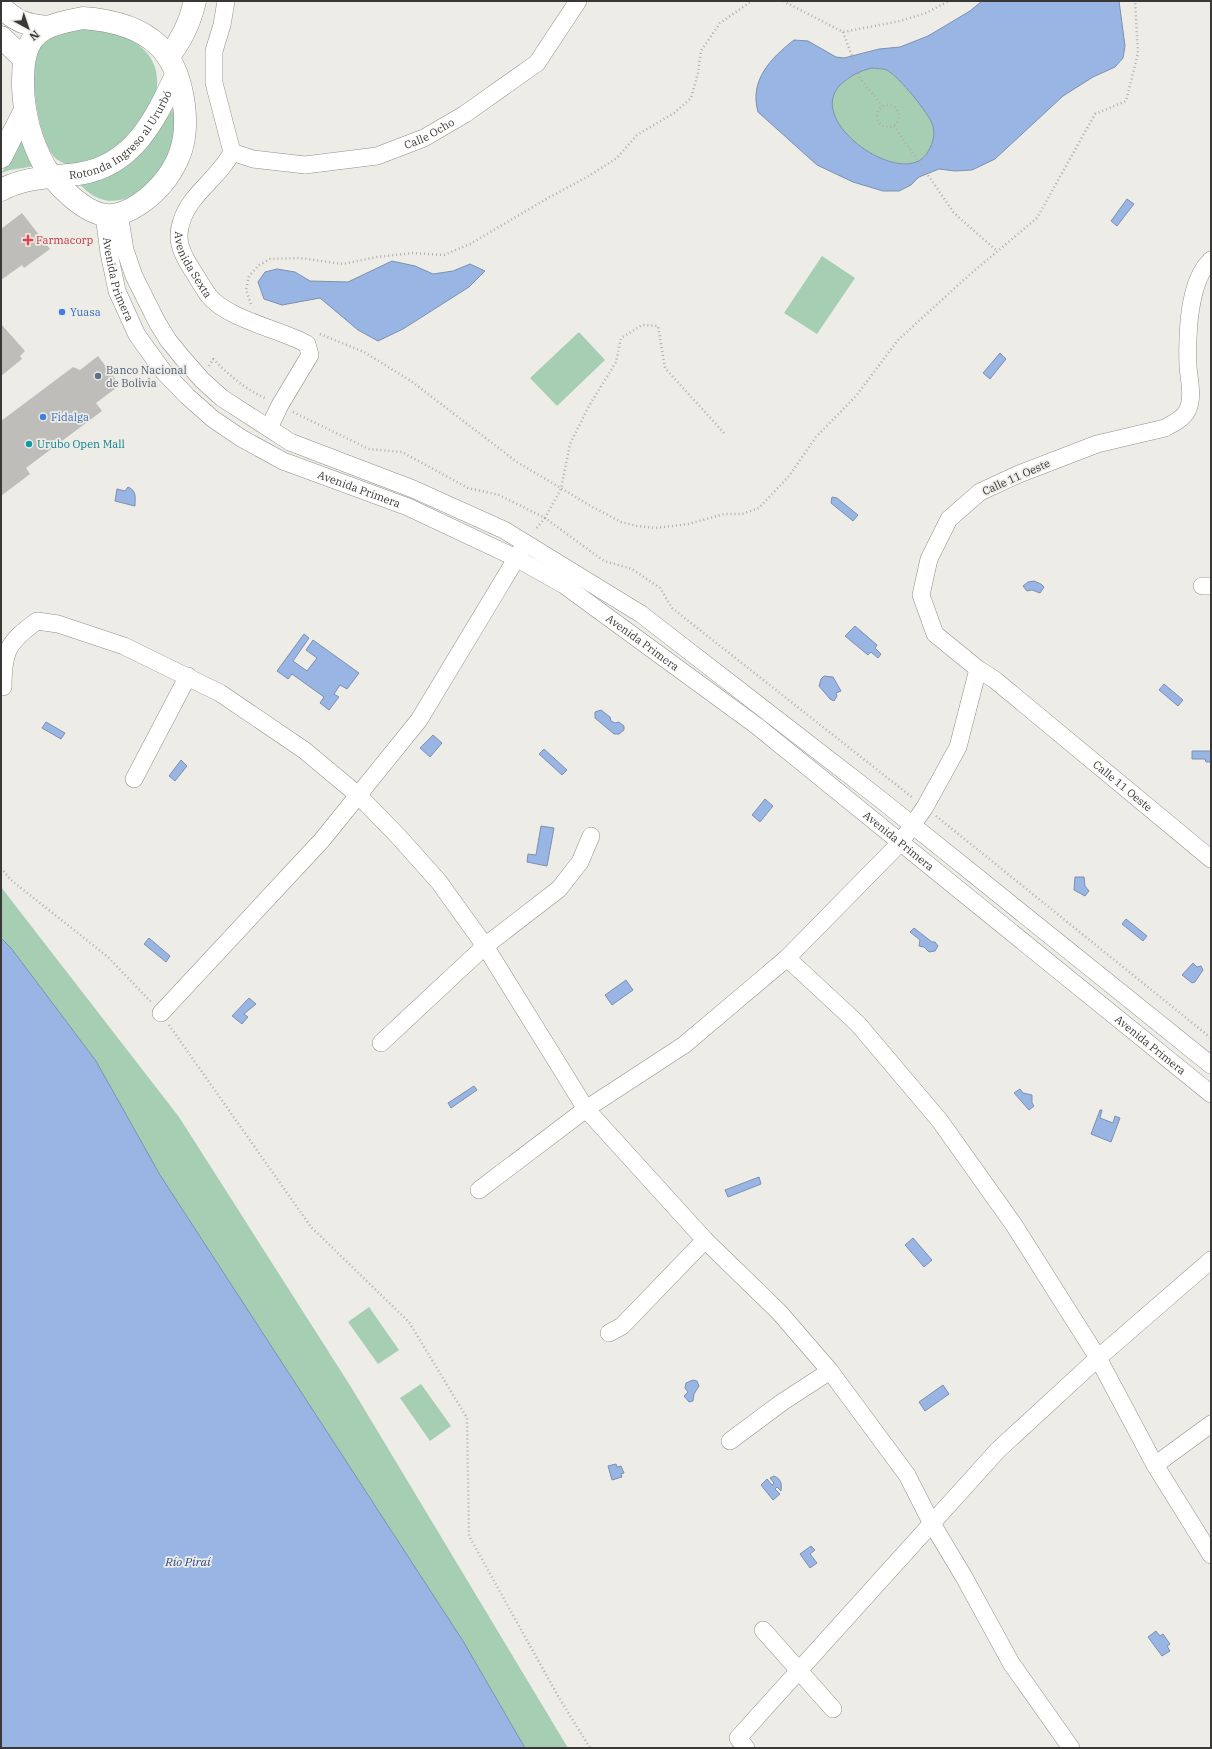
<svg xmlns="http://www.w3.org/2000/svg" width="1212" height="1749" font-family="'IBM Plex Serif',serif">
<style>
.green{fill:#a5ceb3}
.water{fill:#98b5e4;stroke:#7c90b0;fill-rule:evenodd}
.building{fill:#bfbdb9}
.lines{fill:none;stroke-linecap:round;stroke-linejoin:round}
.minor-casing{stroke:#91908b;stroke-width:18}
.major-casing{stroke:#91908b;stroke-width:23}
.path{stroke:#b0aeaa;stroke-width:2.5;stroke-dasharray:1 3;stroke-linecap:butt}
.minor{stroke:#fff;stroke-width:17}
.major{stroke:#fff;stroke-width:22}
.health-dot{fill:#e0444e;stroke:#eeece7;stroke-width:1.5}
.shop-dot{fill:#3f7fe0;stroke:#eeece7;stroke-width:1.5}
.service-dot{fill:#5c6f8a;stroke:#eeece7;stroke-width:1.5}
.culture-dot{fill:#0f9aa8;stroke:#eeece7;stroke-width:1.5}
.labels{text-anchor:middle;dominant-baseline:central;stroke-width:3.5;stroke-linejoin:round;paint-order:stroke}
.street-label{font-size:11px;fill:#393836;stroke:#eeece7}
.health-label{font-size:11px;fill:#be3a42;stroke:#eeece7;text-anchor:start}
.shop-label{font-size:11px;fill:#366cbe;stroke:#eeece7;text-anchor:start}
.service-label{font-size:11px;fill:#4e5e75;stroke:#eeece7;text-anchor:start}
.culture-label{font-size:11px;fill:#0d838f;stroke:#eeece7;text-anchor:start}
.water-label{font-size:12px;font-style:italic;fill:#2a4c86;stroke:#eeece7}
</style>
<rect width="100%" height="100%" fill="#eeece7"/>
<!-- green -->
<path class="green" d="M86 28C113 31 149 40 156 71 157 77 158 86 156 92 152 104 145 114 137 124 128 137 115 152 99 158 90 162 79 163 70 166 64 163 55 160 52 154 38 133 25 64 43 43 52 32 72 31 86 28Z
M872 68C876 69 883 68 887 70 899 77 929 113 933 126 935 134 933 143 929 150 927 154 921 161 916 162 885 174 807 120 840 85 850 76 859 71 872 68Z
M174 107C176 120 176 144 169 156 157 180 126 212 96 197 89 194 84 188 79 184L143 150 152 140Z
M23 136 35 166 10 170 1 173 16 153Z
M822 256 855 278 817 334 784 313Z
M579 332 605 360 557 406 530 378Z
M1 887 179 1117 351 1387 568 1748H525L463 1641 160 1175 96 1061 11 948 1 938Z
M369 1307 399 1350 378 1364 348 1322Z
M421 1384 451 1426 430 1441 400 1398Z"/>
<!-- water -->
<path class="water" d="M982 1H1119L1125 46 1123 58 1115 67 1093 77 1063 96 995 159 972 170 955 171 939 169 919 177 911 185 899 191H883L853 182 817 165 758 112C749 80 771 58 794 40L808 41 836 57 844 58 879 49 900 47 928 36 970 11ZM872 68C876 69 883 68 887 70 899 77 929 113 933 126 935 134 933 143 929 150 927 154 921 161 916 162 884 175 808 119 840 85 850 76 859 71 872 68Z
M1127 199 1134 204 1117 226 1111 221Z
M392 261 415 266 433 274 453 271 470 264 485 271 469 287 403 329 378 341 358 330 320 298 282 305 264 299 258 282 265 272 277 269 295 272 310 281 348 282Z
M1000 353 1006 359 990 379 983 373Z
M128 487C137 491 135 497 135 506L115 501 117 489 125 491Z
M832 497 837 498 858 515 853 521 831 503Z
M1034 581 1041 584 1044 587 1040 593 1032 590 1027 591 1023 586 1028 582Z
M855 626 877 645 875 648 881 654 878 658 871 652 868 655 845 636Z
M304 634 309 638 293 661 307 671 317 658 306 650 313 640 359 673 347 689 340 685 334 694 339 697 329 710 320 703 324 697 292 674 288 679 277 671Z
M824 676 833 677 841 691 836 693 837 696 834 701 830 699 819 686 821 679Z
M1164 684 1183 700 1178 706 1159 690Z
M601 710 610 717 611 721 615 723 619 722 624 726V730L619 734H614L595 718V712Z
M46 722 65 733 61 739 42 728Z
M433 735 442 743 430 757 420 748Z
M544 749 567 770 562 775 539 754Z
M1192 751H1211V762H1206L1205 759H1192Z
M181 760 187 766 175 781 169 776Z
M765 799 773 806 760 822 752 815Z
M541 826 554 828 547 866 527 862 528 854 536 855Z
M1075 877H1084L1085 886 1089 891 1085 896 1074 890Z
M1126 919 1147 936 1143 941 1122 924Z
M914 928 932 942H935L938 946 935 951 929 952 924 947 919 946 920 940 910 932Z
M1 938 11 948 96 1061 160 1175 463 1641 525 1748H1Z
M149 938 170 956 166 962 144 944Z
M1193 963 1197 967 1201 966 1203 970 1195 982 1192 983 1182 975Z
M626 980 633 990 612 1005 605 995Z
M249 998 256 1004 244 1014 248 1017 242 1024 232 1016Z
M474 1086 477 1090 451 1108 448 1103Z
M1020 1089 1023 1093 1032 1095V1103L1034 1106 1029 1110 1014 1093Z
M1100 1110H1102L1100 1118 1113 1123 1115 1116 1120 1118 1111 1142 1091 1134Z
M759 1177 761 1184 728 1197 725 1190Z
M913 1238 932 1260 924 1267 905 1245Z
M693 1380 697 1381 699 1386 694 1394 693 1401 689 1402 684 1396 688 1392 685 1388 686 1383Z
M943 1385 949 1394 925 1411 919 1402Z
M616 1464 617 1467 621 1466 624 1473 621 1474 622 1477 612 1480 608 1466Z
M774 1476C781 1479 782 1483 781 1491L777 1487 775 1489 780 1494 773 1500 761 1485 767 1479 772 1485 774 1483 770 1478Z
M811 1546 815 1550 810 1554 817 1563 810 1568 800 1554Z
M1156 1631 1160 1636 1163 1634 1170 1644 1167 1646 1170 1651 1162 1656 1148 1637Z"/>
<!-- building -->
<path class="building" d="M22 213 50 249 24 268 22 265 1 280V229Z
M1 324 25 351 20 356 22 359 1 376Z
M98 356 120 385 96 403 102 411 26 468 30 474 1 496V421L73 367 80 370Z"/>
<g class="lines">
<defs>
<g id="minor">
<path id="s1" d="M226 1 222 25 214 51V83L232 152C220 177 191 193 182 220 175 239 181 252 191 268 197 277 203 288 209 296 229 320 280 329 307 344L310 355 280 405 269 428"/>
<path id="s2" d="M232 152 253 159 305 165 377 156 424 138 465 114 537 63 578 1"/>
<path d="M119 213 125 250 134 276 157 322 168 340 181 356 202 380 222 398 290 442 413 489 504 530 641 614 880 799 1211 1065"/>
<path id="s3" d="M104 215 109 253 117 291 137 335 163 371 187 396 213 419 241 438 283 461 408 507 516 558 564 585 757 726 1211 1094"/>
<path id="s4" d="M1211 260C1188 281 1187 337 1188 366 1189 380 1194 398 1187 411 1183 419 1172 424 1165 428L1097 444 1019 474 980 492 949 519 929 559 921 595 935 634 978 669 995 680 1211 859"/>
<path d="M1202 586H1211"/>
<path d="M3 687C3 651 8 642 37 621L58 624 124 646 220 693 304 750 358 795 398 836 439 882 485 946 586 1109 705 1240 779 1312 830 1371 907 1475 931 1522 964 1577 1011 1663 1071 1748"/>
<path d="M134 779 188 676"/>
<path d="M787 958 858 1024 940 1121 1014 1225 1098 1358 1155 1465 1211 1555"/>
<path d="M161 1013 322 840 419 720 522 549"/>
<path d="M381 1043 485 946 559 889 580 862 591 836"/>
<path d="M479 1190 586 1109 684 1045 787 958 900 843 925 807 958 747 978 669"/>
<path d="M609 1333 622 1326 705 1240"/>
<path d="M730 1441 781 1403 830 1371"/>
<path d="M1155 1465 1211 1424"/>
<path d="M763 1630 833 1709"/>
<path d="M746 1748 738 1738 998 1450 1098 1358 1211 1260"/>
</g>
<g id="major">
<path d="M1 7C17 22 26 25 48 27"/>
<path d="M83 18C110 20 138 26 158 45 183 68 192 124 179 156 176 164 171 172 166 179 153 196 128 217 106 215 84 213 54 183 44 165 31 141 24 114 23 87 23 74 23 58 29 45 39 25 63 22 83 18Z"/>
<path d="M1 37 24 59"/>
<path d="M168 57C182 40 190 23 195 1"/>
<path d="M1 157 25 110"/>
<path id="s5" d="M1 190C25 177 52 177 78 174 133 166 155 120 176 75"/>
</g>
</defs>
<!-- minor casing -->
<use href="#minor" class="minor-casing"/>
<!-- major casing -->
<use href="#major" class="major-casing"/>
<!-- path -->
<path class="path" d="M783 1 843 32 900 21 926 13 949 1
M843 32 860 78 882 106
M877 116a11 11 0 1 1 22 0a11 11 0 1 1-22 0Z
M894 126 954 213 997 251
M251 304 246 290 249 276 259 265 270 259 300 258 343 264 377 257 413 253 444 255 470 244 548 198 587 177 617 158 637 135 674 113 691 98 698 73 701 51 720 23 752 1
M320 334 364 352 411 381 517 462 589 505 621 522 637 526 656 528 688 524 724 514H742L759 508 789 476 816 437 856 396 898 340 968 276 1037 218 1095 114 1126 101 1138 53 1135 1
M209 366 213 359C229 375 246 390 267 399
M293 412 369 449 402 452 468 488 499 495 545 518 535 530
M724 433 665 368 658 326 642 325 621 338 616 362 589 406 570 444 561 489 545 518 604 561 632 569 660 588 672 608 913 798
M936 816 1211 1038
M1 868 11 880 108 957 151 1002
M169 1025 311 1227 409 1322 467 1418 469 1536 558 1696 590 1748"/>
<!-- minor -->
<use href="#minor" class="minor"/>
<!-- major -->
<use href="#major" class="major"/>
</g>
<!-- markers -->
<path class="health-dot" d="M26 234h4v4h4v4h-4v4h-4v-4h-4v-4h4z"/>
<g class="shop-dot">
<circle cx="62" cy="312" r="4"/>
<circle cx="43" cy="417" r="4"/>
</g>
<circle class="service-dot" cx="98" cy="376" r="4"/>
<circle class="culture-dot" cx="29" cy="444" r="4"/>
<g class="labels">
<!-- street labels -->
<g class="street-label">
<text stroke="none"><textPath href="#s5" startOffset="139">Rotonda Ingreso al Ururbó</textPath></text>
<text stroke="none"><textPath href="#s2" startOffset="204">Calle Ocho</textPath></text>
<text stroke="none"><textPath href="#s1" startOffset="288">Avenida Sexta</textPath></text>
<text stroke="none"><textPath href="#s3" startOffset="66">Avenida Primera</textPath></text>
<text transform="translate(1016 477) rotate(-24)">Calle 11 Oeste</text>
<text stroke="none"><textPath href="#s3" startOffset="402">Avenida Primera</textPath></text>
<text stroke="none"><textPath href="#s3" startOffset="726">Avenida Primera</textPath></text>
<text stroke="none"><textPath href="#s4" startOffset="787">Calle 11 Oeste</textPath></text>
<text stroke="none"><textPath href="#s3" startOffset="1050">Avenida Primera</textPath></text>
<text stroke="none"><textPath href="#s3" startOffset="1374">Avenida Primera</textPath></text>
</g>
<!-- health labels -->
<g class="health-label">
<text x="36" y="240">Farmacorp</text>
</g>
<!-- shop labels -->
<g class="shop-label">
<text x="70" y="312">Yuasa</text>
<text x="51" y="417">Fidalga</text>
</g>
<!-- service labels -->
<g class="service-label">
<text x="106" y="370">Banco Nacional<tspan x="106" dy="13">de Bolivia</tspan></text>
</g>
<!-- culture labels -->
<g class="culture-label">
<text x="37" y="444">Urubo Open Mall</text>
</g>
<!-- water labels -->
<g class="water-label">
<text x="188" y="1561">Río Piraí</text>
</g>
</g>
<!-- border -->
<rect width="1212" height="1749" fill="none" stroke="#393836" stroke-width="4"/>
<!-- north arrow -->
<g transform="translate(28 28) rotate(140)" stroke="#eeece7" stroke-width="3" paint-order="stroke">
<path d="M0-3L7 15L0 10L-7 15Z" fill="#393836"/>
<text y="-6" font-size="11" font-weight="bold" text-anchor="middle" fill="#393836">N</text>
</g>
</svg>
